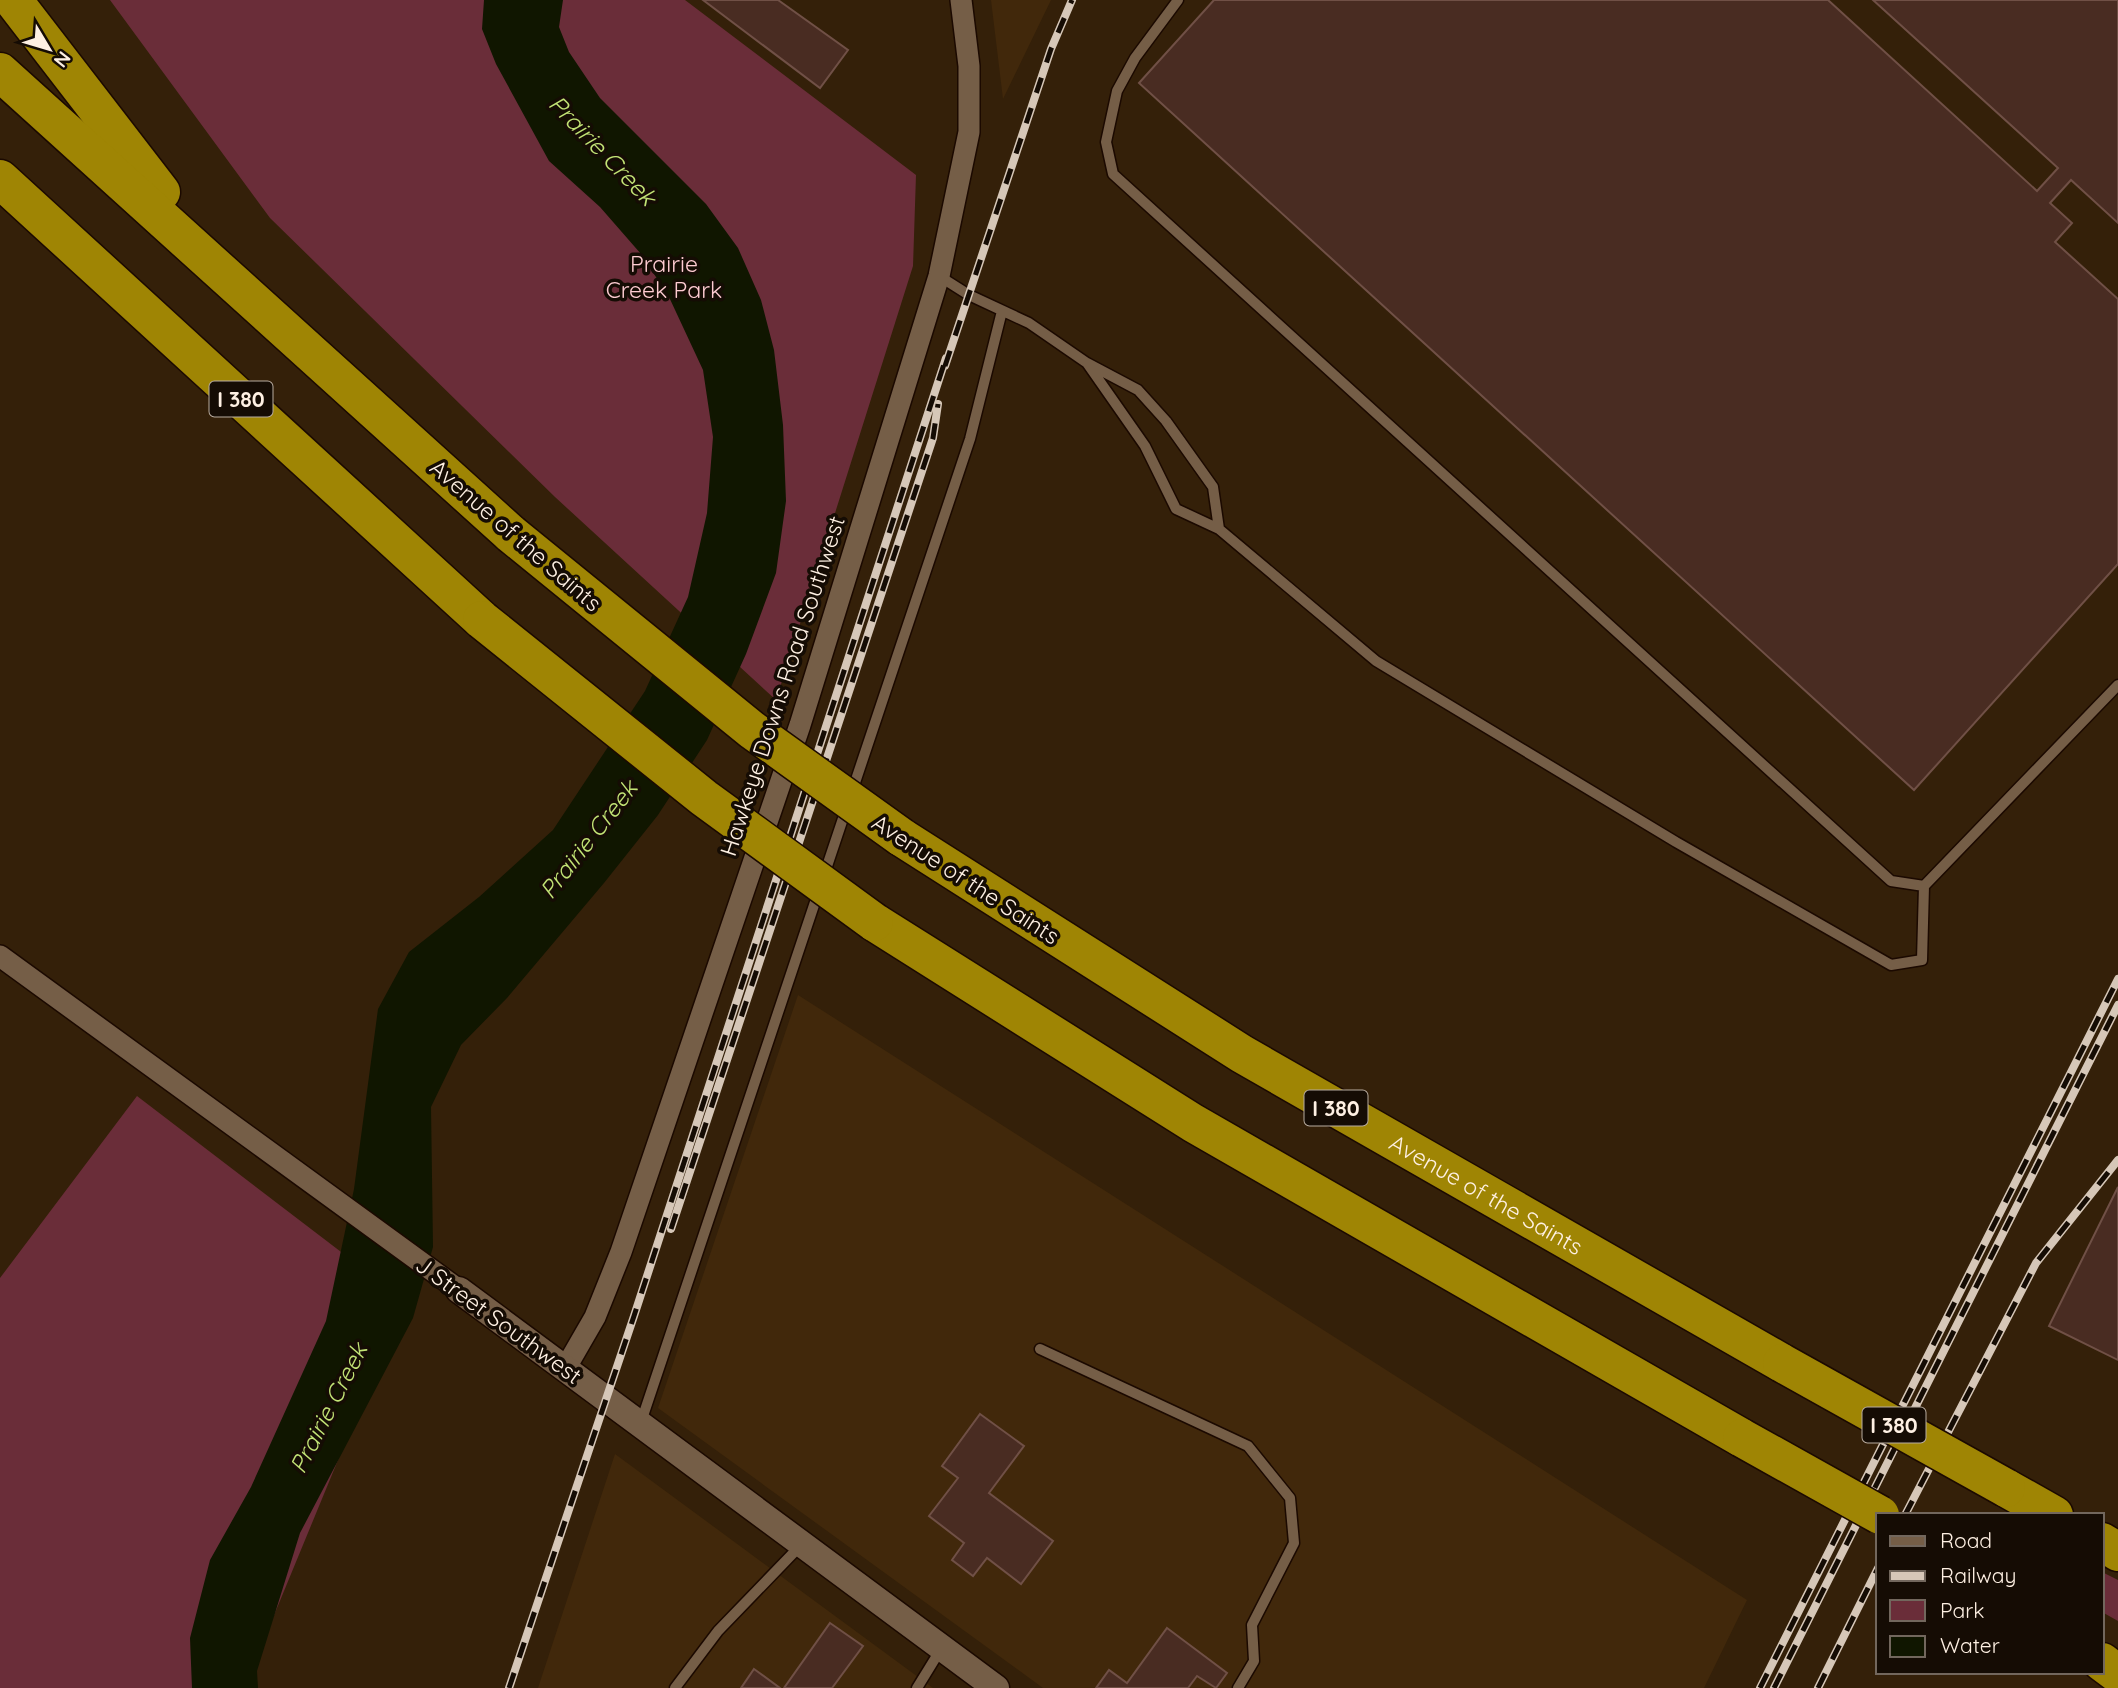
<svg xmlns="http://www.w3.org/2000/svg" width="2118" height="1688" font-family="Quicksand,sans-serif">
<style>
.built{fill:#41280b}
.green{fill:#6a2d39}
.water{fill:#101600}
.building{fill:#492c22;stroke:#705046;stroke-width:2}
.lines{fill:none;stroke-linecap:round;stroke-linejoin:round}
.service-casing{stroke:#1b0900;stroke-width:13}
.minor-casing{stroke:#1b0900;stroke-width:24}
.tertiary-casing{stroke:#1b0900;stroke-width:29}
.motorway-casing{stroke:#1b0900;stroke-width:41}
.service{stroke:#755e47;stroke-width:10}
.minor{stroke:#755e47;stroke-width:21}
.tertiary{stroke:#755e47;stroke-width:26}
.motorway{stroke:#9f8504;stroke-width:38}
.rail-casing{stroke:#d6c7b8;stroke-width:8}
.rail{stroke:#150c04;stroke-width:5;stroke-dasharray:16;stroke-linecap:butt}
.motorway-bridge-casing{stroke:#1b0900;stroke-width:41;stroke-linecap:butt}
.motorway-bridge{stroke:#9f8504;stroke-width:38}
.labels{text-anchor:middle;dominant-baseline:central;stroke-width:7;stroke-linejoin:round;paint-order:stroke}
.shield{fill:#150c04;stroke:#b8aca0;stroke-width:2}
.shield-label{font-size:21px;font-weight:bold;fill:#fef0e3}
.park-label{font-size:23px;fill:#feccd2;stroke:#150c04}
.street-label{font-size:23px;fill:#fef0e3;stroke:#150c04}
.water-label{font-size:24px;font-style:italic;fill:#c3e476;stroke:#150c04}
</style>
<rect width="100%" height="100%" fill="#342009"/>
<!-- built -->
<path class="built" d="M991 0H1051L1003 99Z
M798 995 1747 1600 1704 1688H1043L658 1408Z
M615 1454 933 1688H538Z"/>
<!-- green -->
<path class="green" d="M110 0H685L916 175 913 266 776 700 555 497 270 218Z
M137 1096 404 1300 244 1688H0V1278Z
M2102 1572 2118 1580V1621L2102 1612Z"/>
<!-- water -->
<path class="water" d="M484 0H563L559 27 569 52 600 98 706 204 738 248 761 300 774 350 783 425 786 501 776 573 746 654 707 740 658 815 604 883 507 998 461 1045 431 1107 433 1247 413 1318 300 1533 257 1671 258 1688H192L190 1638 210 1560 251 1487 326 1321 354 1189 378 1009 409 952 479 897 553 830 645 691 688 597 707 513 713 437 703 370 669 297 641 254 600 207 549 161 496 64 482 29Z"/>
<!-- building -->
<path class="building" d="M703 0H778L848 50 820 88Z
M1214 0H1828L2037 191 2058 168 1873 0H2118V223L2071 180 2050 203 2072 223 2055 242 2118 299V564L1914 790 1139 83Z
M2118 1187V1360L2049 1326Z
M980 1414 1024 1446 989 1493 1053 1541 1021 1584 987 1558 973 1576 952 1560 964 1543 929 1516 958 1478 942 1466Z
M830 1623 863 1646 832 1688H784Z
M1167 1628 1227 1673 1216 1688 1197 1676 1188 1688H1096L1109 1670 1127 1683Z
M754 1669 780 1688H741Z"/>
<g class="lines">
<defs>
<path id="service" d="M1178 0 1135 58 1117 91 1106 142 1113 174 1891 881 1924 886 2118 685
M939 276 969 295 1029 323 1087 363
M1219 529 1213 487 1166 421 1138 390 1087 363 1145 446 1176 509 1219 529 1376 661 1676 842 1891 965 1922 960 1924 886
M1040 1349 1248 1446 1290 1498 1294 1543 1252 1625 1254 1661 1238 1688
M641 1422 970 439 1002 311
M675 1688 718 1631 802 1544
M917 1688 941 1649"/>
<path id="minor" d="M0 956 459 1290
M565 1369 595 1317 621 1252 800 725 939 276 969 132V66L961 0"/>
<path id="tertiary" d="M459 1290 996 1688"/>
<g id="motorway">
<path d="M13 0 161 192"/>
<path d="M0 72 511 534"/>
<path d="M0 179 482 620"/>
<path id="s1" d="M901 837 1242 1054 1782 1363"/>
<path d="M874 922 1193 1123 1742 1438"/>
<path d="M2006 1488 2054 1515"/>
<path d="M2102 1542 2118 1552"/>
<path d="M2102 1662 2118 1674"/>
</g>
</defs>
<!-- service casing -->
<use href="#service" class="service-casing"/>
<!-- minor casing -->
<use href="#minor" class="minor-casing"/>
<!-- tertiary casing -->
<use href="#tertiary" class="tertiary-casing"/>
<!-- motorway casing -->
<use href="#motorway" class="motorway-casing"/>
<!-- service -->
<use href="#service" class="service"/>
<!-- minor -->
<use href="#minor" class="minor"/>
<!-- tertiary -->
<use href="#tertiary" class="tertiary"/>
<!-- motorway -->
<use href="#motorway" class="motorway"/>
<defs>
<path id="rail" d="M945 366 1051 49 1072 0
M671 1229 933 438 938 404
M1905 1515 2036 1263 2118 1160
M509 1688 634 1316 946 358
M1760 1688 2118 979
M1774 1688 2118 1005
M1818 1688 1878 1568"/>
</defs>
<!-- rail casing -->
<use href="#rail" class="rail-casing"/>
<!-- rail -->
<use href="#rail" class="rail"/>
<defs>
<path id="motorway-bridge" d="M511 534 752 730 901 837
M482 620 704 798 874 922
M1782 1363 2006 1488
M1742 1438 1880 1515"/>
</defs>
<!-- motorway-bridge casing -->
<use href="#motorway-bridge" class="motorway-bridge-casing"/>
<!-- motorway-bridge -->
<use href="#motorway-bridge" class="motorway-bridge"/>
</g>
<g class="labels">
<!-- shield labels -->
<g class="shield">
<rect x="209.5" y="381.5" width="63" height="35" rx="5"/>
<rect x="1304.5" y="1090.5" width="63" height="35" rx="5"/>
<rect x="1862.5" y="1407.5" width="63" height="35" rx="5"/>
</g>
<g class="shield-label">
<text x="241" y="399">I 380</text>
<text x="1336" y="1108">I 380</text>
<text x="1894" y="1425">I 380</text>
</g>
<!-- park labels -->
<g class="park-label">
<text x="664" y="263">Prairie<tspan x="664" dy="26">Creek Park</tspan></text>
</g>
<!-- street labels -->
<g class="street-label">
<text transform="translate(516 535) rotate(41)">Avenue of the Saints</text>
<text transform="translate(782 686) rotate(-72)">Hawkeye Downs Road Southwest</text>
<text transform="translate(966 879) rotate(33)">Avenue of the Saints</text>
<text stroke="none"><textPath href="#s1" startOffset="686">Avenue of the Saints</textPath></text>
<text transform="translate(499 1320) rotate(36)">J Street Southwest</text>
</g>
<!-- water labels -->
<g class="water-label">
<text transform="translate(603 150) rotate(46)">Prairie Creek</text>
<text transform="translate(588 839) rotate(-52)">Prairie Creek</text>
<text transform="translate(328 1408) rotate(-63)">Prairie Creek</text>
</g>
</g>
<!-- legend -->
<rect x="1876" y="1513" width="228" height="161" fill="#150c04" stroke="#72675d" stroke-width="2"/>
<rect x="1890" y="1536" width="35" height="10" fill="#755e47" stroke="#72675d" stroke-width="2"/>
<text x="1940" y="1548" font-size="21" fill="#fef0e3">Road</text>
<rect x="1890" y="1571" width="35" height="10" fill="#d6c7b8" stroke="#72675d" stroke-width="2"/>
<text x="1940" y="1583" font-size="21" fill="#fef0e3">Railway</text>
<rect x="1890" y="1600" width="35" height="21" fill="#6a2d39" stroke="#72675d" stroke-width="2"/>
<text x="1940" y="1618" font-size="21" fill="#fef0e3">Park</text>
<rect x="1890" y="1636" width="35" height="21" fill="#101600" stroke="#72675d" stroke-width="2"/>
<text x="1940" y="1653" font-size="21" fill="#fef0e3">Water</text>
<!-- north arrow -->
<g transform="translate(49 49) rotate(128)" stroke="#150c04" stroke-width="5" paint-order="stroke">
<path d="M0-5L12 26L0 18L-12 26Z" fill="#fef0e3"/>
<text y="-10" font-size="19" font-weight="bold" text-anchor="middle" fill="#fef0e3">N</text>
</g>
</svg>
